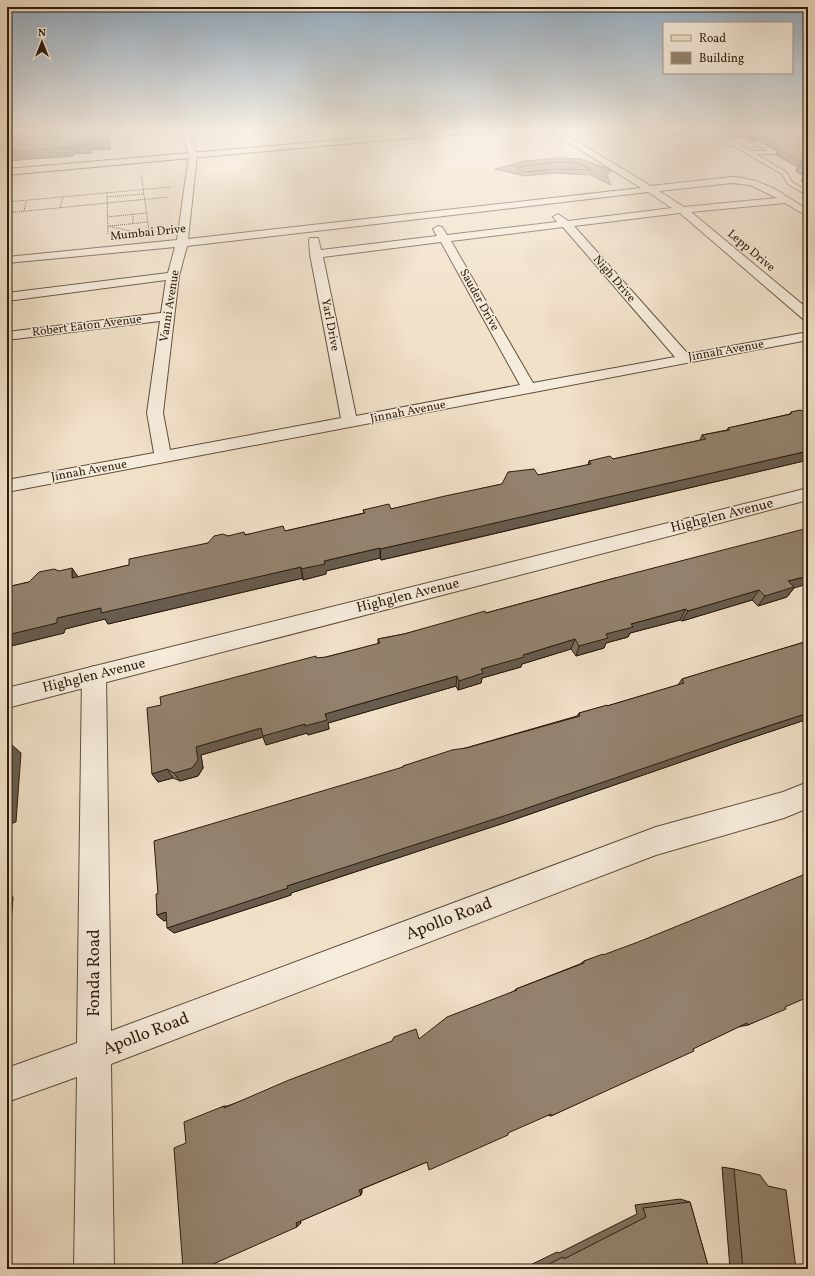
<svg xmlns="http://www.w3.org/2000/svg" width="815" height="1276" font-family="Vollkorn,serif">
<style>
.water{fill:#af9e89;stroke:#7b6a57}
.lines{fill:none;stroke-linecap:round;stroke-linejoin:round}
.shore{stroke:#6e5e4b;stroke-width:1}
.service-casing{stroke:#5f4e3c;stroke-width:2}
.minor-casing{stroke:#5f4e3c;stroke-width:2}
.tertiary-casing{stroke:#5f4e3c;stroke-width:2}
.primary-casing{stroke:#2e1d0d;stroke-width:2}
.path{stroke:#2e1d0d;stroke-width:1;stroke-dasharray:1 1;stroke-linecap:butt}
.service{fill:#f6ecdc;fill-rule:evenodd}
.minor{fill:#f6ecdc;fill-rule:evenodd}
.tertiary{fill:#f6ecdc;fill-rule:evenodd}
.primary{fill:#f1e1c9;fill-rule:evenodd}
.wall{fill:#7e715f;stroke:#2e1d0d}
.shaded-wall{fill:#675c4e;stroke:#2e1d0d}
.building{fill:#93836f;stroke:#2e1d0d}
.labels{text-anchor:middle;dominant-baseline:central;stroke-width:3;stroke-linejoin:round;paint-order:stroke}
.far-street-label{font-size:12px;fill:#2e1d0d;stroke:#f6ecdc}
.street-label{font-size:14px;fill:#2e1d0d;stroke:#f6ecdc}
.near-street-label{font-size:17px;fill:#2e1d0d;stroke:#f6ecdc}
</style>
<rect width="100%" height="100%" fill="#f1e1c9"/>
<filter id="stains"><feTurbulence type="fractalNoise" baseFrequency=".005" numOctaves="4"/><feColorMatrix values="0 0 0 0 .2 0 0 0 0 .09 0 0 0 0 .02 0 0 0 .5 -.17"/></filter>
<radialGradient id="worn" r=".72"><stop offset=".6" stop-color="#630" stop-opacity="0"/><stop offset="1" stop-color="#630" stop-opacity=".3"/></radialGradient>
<!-- water -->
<path class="water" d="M558 158 581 159 611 170 607 175 611 185 591 175 554 173 525 176 495 169 525 161Z"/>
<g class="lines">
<!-- shore -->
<path class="shore" d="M558 162 580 163 591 170 554 169 525 172 518 169 519 167Z"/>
<defs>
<path id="service" d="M700 131H706L718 139 738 144 751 151H768L754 143 753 142 756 140 776 151V153L774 154H756L786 172 792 182 808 191V196L788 184 782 174 734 146 714 141Z"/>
<path id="minor" d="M181 131H189L197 155 188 239 641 188 550 131H560L651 186 732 177 742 178 756 181 775 189 808 210V217L785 203 691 212 808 309V320L803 319 680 213 574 226 688 354 808 332V340L7 492V480L154 453 147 413 160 321 7 340V332L161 313 166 280 7 301V293L168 273 175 247 7 263V257L177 240 189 155ZM732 183 750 185 777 198 684 207 659 191ZM648 192 672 208 568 221 558 214 553 217 557 222 447 235 442 227 438 226 433 229 437 236 321 250 318 238H310L309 240 310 254 341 418 170 450 163 413 179 276 187 246ZM563 227 675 357 533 383 451 241ZM441 242 520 385 356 416 323 257Z
M94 666 102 669 106 676 111 1031 656 827 783 792 808 782V808L784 818 656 855 111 1064 114 1269H74L77 1077 7 1102V1068L77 1043 82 676 86 669Z"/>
<path id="tertiary" d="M808 488V500L7 708V688Z"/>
<path id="primary" d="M442 131H494L490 133 420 137 7 175V169Z"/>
</defs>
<!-- service casing -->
<use href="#service" class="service-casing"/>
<!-- minor casing -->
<use href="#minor" class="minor-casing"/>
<!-- tertiary casing -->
<use href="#tertiary" class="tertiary-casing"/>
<!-- primary casing -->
<use href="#primary" class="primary-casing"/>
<!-- path -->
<path class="path" d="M141 174 149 230
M107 193 108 234
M107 197 144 194
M7 202 170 187
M60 208 63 197
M24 211 26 201
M7 213 168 197
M133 214V224
M107 217 146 213
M108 226 130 231
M110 226 148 222"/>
<!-- service -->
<use href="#service" class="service"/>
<!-- minor -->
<use href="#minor" class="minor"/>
<!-- tertiary -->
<use href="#tertiary" class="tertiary"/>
<!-- primary -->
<use href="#primary" class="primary"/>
</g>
<!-- wall -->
<path class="wall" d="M665 131H701V133L671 135Z
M709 131H801L808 136V185L801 181 804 176 796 171 798 167 776 155 777 151V150L757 139 752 142 743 137 731 138 724 133H712Z
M791 412 808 413V460L455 543 381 560 380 558 326 571V574L303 580V578L108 624 105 619 65 629 64 633 7 647V587L29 582 78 577 129 565 208 543 228 536 285 531 364 513 363 510 391 509 502 484 538 475 588 465 589 461 613 459 700 440 702 435 727 430 728 428 790 414Z
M615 578 794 588 787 597 758 606 752 600 682 621 680 620 630 633 628 637 606 643 604 648 576 656 571 649 522 664 521 667 482 678 481 683 458 690 456 686 328 723 329 729 308 735 307 733 266 745 263 737 201 755 203 768 198 776 180 781 173 778 158 782 152 774 161 705 326 657 378 644V639L404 634 486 613Z
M808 641V719L733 744 507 822 291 893V895L174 933 166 920 164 921 157 915 158 894 403 767V766L577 716 579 713 607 706 678 685 682 679Z
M603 955 785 1007 748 1025 738 1027 551 1116 548 1115 427 1162 362 1189V1192L361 1195 300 1221 301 1223 186 1143 224 1106H227L419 1039 514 991 516 989 580 964 584 961Z
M722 1167 734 1169 796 1269H730Z
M680 1199 690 1202 709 1269H522L557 1252 559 1253 637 1214 635 1205Z
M808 1253V1269H804Z"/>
<!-- shaded-wall -->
<path class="shaded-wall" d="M107 131H109L110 149 92 150V153L74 154 73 156 7 161V152L70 146 89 142Z
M759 133 757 139 752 142 754 136Z
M808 451V460L381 560 380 549Z
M380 548V558L326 571V574L303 580 301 569 324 561Z
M301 567 303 578 108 624 105 619 65 629 64 633 7 647V635L57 618 101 608Z
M72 568 79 578H72Z
M808 576V584L794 588 787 597 758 606 765 596 788 581Z
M759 590 752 600 682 621 688 611Z
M686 609 680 620 630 633 628 637 606 643 604 648 576 656 579 646 606 634 631 624Z
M575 639 571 649 522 664 521 667 482 678 481 683 458 690 459 681 481 669 523 655Z
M457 676 456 686 328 723 329 729 308 735 307 733 266 745 263 737 201 755 203 768 198 776 180 781 174 773 196 747 261 728 325 714Z
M808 713V719L733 744 507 822 291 893V895L174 933 167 928 287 886Z
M11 744 21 753 16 822 7 825V801Z
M167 769 173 778 158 782 152 774Z
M7 894 13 897 7 972Z
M166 912 173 918 164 921 157 915Z
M361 1187 362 1192 361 1195 359 1190Z
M300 1219 301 1223 297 1227 296 1223Z"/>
<!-- building -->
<path class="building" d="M7 131H107V140L89 142V144L70 146V147L7 152Z
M745 131H801L808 136V171L798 165H807L778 149 780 147 779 144 759 133 754 136Z
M808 174V177L804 175Z
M800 410 808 413V451L456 532 380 549V548L324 561 325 564 301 569V567L101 613V608L57 618V623L7 635V587L29 582 39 572 54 569 59 571 72 568V578L129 565V559L208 543 214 536 223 534 228 536 244 532 245 535 283 526 285 531 365 513 363 510 389 504 391 509 445 496 502 484 508 472 534 469 538 475 591 464 589 461 610 456 613 459 706 439 702 435 730 430 728 428 791 414V412Z
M808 528V576L788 581 794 587 765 596 759 590 688 611 686 609 631 624 633 627 606 634 608 638 579 646 575 639 523 655 524 657 481 669 483 673 459 681 457 676 325 714 327 720 305 726V724L263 736 261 728 196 747 198 760 192 768 174 773 167 769 152 774 147 708 161 705 160 697 316 656V658L326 657 380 643 378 639 404 634 485 611 486 613 615 578Z
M808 641V713L741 735 510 814 287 886 288 888 167 928 166 912 157 915 156 894H158L154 841 403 767V766L452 750 466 748 580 716 579 713 607 705V706L684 683 682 679 708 671Z
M11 744 7 801V745Z
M808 873V997L785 1007 786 1009 748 1025 747 1023 693 1049 694 1051 551 1116V1114L508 1133V1135L429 1170 427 1162 359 1190 361 1195 296 1223 297 1227 202 1269H183L174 1148 186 1143 184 1122 224 1106V1108L289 1080 392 1041 394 1037 416 1029 419 1039 447 1017 517 990 516 989 584 963V961L603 954V955L638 942Z
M734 1169 760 1175 768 1186 786 1190 796 1269H743Z
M690 1202 709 1269H539L563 1257 564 1259 646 1217 643 1208Z"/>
<!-- sky -->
<linearGradient id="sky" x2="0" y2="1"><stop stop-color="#91abc2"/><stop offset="0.42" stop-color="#f9f2e7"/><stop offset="1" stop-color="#f9f2e7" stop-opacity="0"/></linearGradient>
<rect width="815" height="310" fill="url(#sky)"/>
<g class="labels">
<!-- far-street labels -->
<g class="far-street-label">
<text transform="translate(148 233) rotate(-6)">Mumbai Drive</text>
<text transform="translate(751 251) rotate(40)">Lepp Drive</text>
<text transform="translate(614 279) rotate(49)">Nigh Drive</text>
<text transform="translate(479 300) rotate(61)">Sauder Drive</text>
<text transform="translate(170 306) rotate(-81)">Vanni Avenue</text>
<text transform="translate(330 325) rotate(79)">Yarl Drive</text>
<text transform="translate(87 326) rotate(-7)">Robert Eaton Avenue</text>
<text transform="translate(726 351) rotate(-10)">Jinnah Avenue</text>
<text transform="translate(408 412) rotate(-11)">Jinnah Avenue</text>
<text transform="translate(89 471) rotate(-10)">Jinnah Avenue</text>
</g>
<!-- street labels -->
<g class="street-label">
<text transform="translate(722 516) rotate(-14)">Highglen Avenue</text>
<text transform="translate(408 596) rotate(-14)">Highglen Avenue</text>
<text transform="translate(94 676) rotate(-14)">Highglen Avenue</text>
</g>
<!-- near-street labels -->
<g class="near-street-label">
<text transform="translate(449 919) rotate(-21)">Apollo Road</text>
<text transform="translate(94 973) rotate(-90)">Fonda Road</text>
<text transform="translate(146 1034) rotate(-21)">Apollo Road</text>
</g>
</g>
<!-- margin -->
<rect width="815" height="1276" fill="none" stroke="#f1e1c9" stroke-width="24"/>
<rect x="8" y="8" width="799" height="1260" fill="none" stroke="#2e1d0d" stroke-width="2"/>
<rect x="12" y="12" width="791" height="1252" fill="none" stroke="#2e1d0d"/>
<!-- legend -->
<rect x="663" y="22" width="130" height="52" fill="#f6ecdc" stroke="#a69989"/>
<rect x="671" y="35" width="20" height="6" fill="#f1e1c9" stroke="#a69989"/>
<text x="699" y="42" font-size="12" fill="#2e1d0d">Road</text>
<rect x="671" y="52" width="20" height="12" fill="#93836f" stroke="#a69989"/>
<text x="699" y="62" font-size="12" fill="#2e1d0d">Building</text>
<!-- north arrow -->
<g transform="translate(42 42)" stroke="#f6ecdc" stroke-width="3" paint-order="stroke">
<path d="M0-3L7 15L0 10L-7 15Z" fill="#2e1d0d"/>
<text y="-6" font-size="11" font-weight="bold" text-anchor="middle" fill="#2e1d0d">N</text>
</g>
<rect width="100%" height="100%" filter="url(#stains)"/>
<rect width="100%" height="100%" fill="url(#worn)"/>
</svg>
